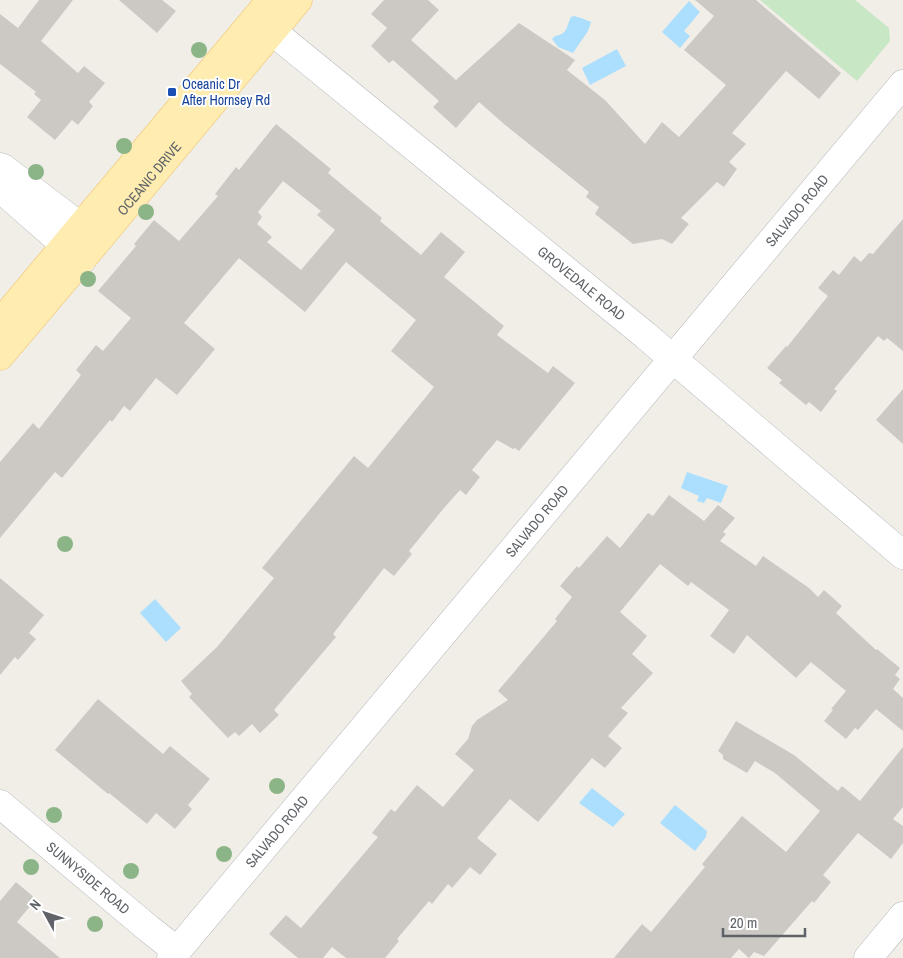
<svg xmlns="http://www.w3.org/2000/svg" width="903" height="958" font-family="'Archivo Narrow',sans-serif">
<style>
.green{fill:#c7e7c5}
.water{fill:#abdffd}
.building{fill:#ccc9c5;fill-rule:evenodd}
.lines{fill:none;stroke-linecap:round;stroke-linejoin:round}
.minor-casing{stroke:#b5b8bc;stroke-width:29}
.major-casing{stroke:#efbf62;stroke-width:29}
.minor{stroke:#fff;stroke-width:28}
.major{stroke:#feecb0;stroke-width:28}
.tree{fill:#8cb587}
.transit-dot{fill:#1a4fb4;stroke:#fff;stroke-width:2}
.labels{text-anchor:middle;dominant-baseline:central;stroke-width:4;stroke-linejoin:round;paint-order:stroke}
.transit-label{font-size:14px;fill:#164399;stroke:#fff;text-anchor:start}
.street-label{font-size:14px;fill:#5f6368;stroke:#fff}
</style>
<rect width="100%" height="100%" fill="#f1eee8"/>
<!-- green -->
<path class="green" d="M760 0H855L889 28 890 41 857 81Z"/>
<!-- water -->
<path class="water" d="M689 1 700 12 684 31 690 36 680 48 662 32Z
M574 16 581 18 591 22 588 31 573 53 558 47 552 39 555 36C568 34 566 27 571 17Z
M617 49 626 66 590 85 582 68Z
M687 472 728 486 721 503 707 498 704 503 697 501 699 496 681 488Z
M155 599 181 628 166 642 140 613Z
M592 788 625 814 613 827 579 803Z
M675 805 707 831 706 837 695 851 660 823Z"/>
<!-- building -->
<path class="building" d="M39 0H73L41 41 78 73 84 66 105 83 89 102 93 106 78 125 72 120 55 140 27 117 41 100 34 94 36 92 0 64V14L18 28Z
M119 0H162L176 11 157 33Z
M384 0H428L439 10 411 40 456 80 519 23 575 60 567 70 605 100 645 144 662 122 679 137 726 85 684 50 714 16 695 0H756L841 73 819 99 786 71 732 133 746 144 729 162 737 169 724 187 717 182 681 218 689 224 672 244 662 239 633 244 595 214 599 207 586 197 589 192 504 124 479 102 456 128 433 107 439 101 393 60 389 63 371 46 387 28 371 14Z
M276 124 331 169 328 173 382 218 380 221 421 255 441 232 465 252 444 277 504 326 497 335 548 373 553 366 575 383 519 451 515 448 513 449 497 440 472 470 480 477 466 495 460 490 444 508 409 551 412 554 394 576 384 568 333 634 336 637 274 710 279 715 260 733 252 724 239 736 235 732 228 738 189 697 192 694 181 681 217 647 274 578 262 568 354 456 368 468 434 387 391 351 416 320 346 262 305 312 239 258 184 323 215 349 177 395 156 378 130 411 124 406 112 422 110 420 62 478 55 472 0 538V462L33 423 39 429 81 375 76 370 96 345 103 351 131 318 98 291 136 246 134 244 154 220 179 241 218 196 215 194 236 167 239 170ZM283 181 321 211 317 215 335 230 301 270 267 242 272 237 257 224 262 217 258 212Z
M903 219V351L887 338 884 341 878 336 834 389 837 391 821 412 809 402 806 405 779 383 782 380 767 368 786 346 787 347 828 296 818 288 833 270 839 275 854 256 861 262 869 253 873 254Z
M903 389V444L876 420Z
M669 495 704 521 718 505 735 518 723 532 726 534 720 541 756 566 763 556 809 588 818 597 824 590 842 606 836 613 876 650 877 649 900 668 895 675 900 679 893 689 903 698V731L876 709 858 730 855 728 846 739 824 721 833 710 831 709 846 691 811 662 796 678 747 635 734 654 710 636 729 610 691 582 688 586 660 564 620 612 647 636 632 654 653 673 621 708 628 713 608 736 622 748 605 768 592 758 538 822 510 799 477 838 497 854 480 875 470 867 452 888 448 884 432 904 429 901 397 939 399 941 385 958H346L332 947 323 958H298L269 934 286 915 301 928 378 837 372 833 391 809 395 812 417 785 443 807 474 770 455 754 468 739 472 726 477 720 508 700 498 691 557 621 555 619 572 597 560 586 577 566 579 568 607 536 620 548 648 513 653 516Z
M0 578 44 615 29 633 36 639 18 660 15 657 0 675Z
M98 699 163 754 170 746 210 779 188 805 192 809 175 829 156 813 147 824 109 793 108 794 55 750Z
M736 721 794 755 838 791 842 786 860 801 903 747V807L893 819 903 826V843L891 859 858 833 823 875 831 882 814 903 812 901 764 956 754 952 749 958 739 949 731 958H614L642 924 651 932 705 867 702 864 742 816 786 852 820 811 775 773 755 761 747 773 723 759V755L718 751Z
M16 882 36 899 17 922 60 958H0V901Z"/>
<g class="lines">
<defs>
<g id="minor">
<path id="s1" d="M256 18 645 335 903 555"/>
<path d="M0 167 3 168 98 240"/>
<path d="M0 188 82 260"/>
<path id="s2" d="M0 804 149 929 177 951"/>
<path id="s3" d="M171 958 903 84"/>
<path d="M868 958 903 916"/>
</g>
<g id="major">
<path d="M0 323 271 0"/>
<path id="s4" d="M0 356 98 240 298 0"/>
</g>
</defs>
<!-- minor casing -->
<use href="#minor" class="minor-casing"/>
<!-- major casing -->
<use href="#major" class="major-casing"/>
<!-- minor -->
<use href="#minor" class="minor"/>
<!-- major -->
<use href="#major" class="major"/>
</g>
<!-- trees -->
<g class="tree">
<circle cx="199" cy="50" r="8"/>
<circle cx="124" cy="146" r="8"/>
<circle cx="36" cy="172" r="8"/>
<circle cx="146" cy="212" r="8"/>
<circle cx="88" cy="279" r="8"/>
<circle cx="65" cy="544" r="8"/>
<circle cx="277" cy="786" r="8"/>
<circle cx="54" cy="815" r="8"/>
<circle cx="224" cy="854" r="8"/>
<circle cx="31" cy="867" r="8"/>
<circle cx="131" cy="871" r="8"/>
<circle cx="95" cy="924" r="8"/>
</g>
<!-- markers -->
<rect class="transit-dot" x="167" y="87" width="10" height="10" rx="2.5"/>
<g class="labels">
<!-- transit labels -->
<g class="transit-label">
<text x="182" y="84">Oceanic Dr<tspan x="182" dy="16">After Hornsey Rd</tspan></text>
</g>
<!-- street labels -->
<g class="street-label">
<text stroke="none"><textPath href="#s4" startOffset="232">OCEANIC DRIVE</textPath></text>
<text stroke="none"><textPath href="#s3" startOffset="975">SALVADO ROAD</textPath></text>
<text stroke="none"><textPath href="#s1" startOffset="420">GROVEDALE ROAD</textPath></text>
<text stroke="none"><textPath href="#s3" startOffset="570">SALVADO ROAD</textPath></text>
<text stroke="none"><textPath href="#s3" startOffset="165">SALVADO ROAD</textPath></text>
<text stroke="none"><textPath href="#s2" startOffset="115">SUNNYSIDE ROAD</textPath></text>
</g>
</g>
<!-- north arrow -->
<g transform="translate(45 913) rotate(310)" stroke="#ffffff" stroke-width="4" paint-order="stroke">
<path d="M0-4L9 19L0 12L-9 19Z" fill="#5f6368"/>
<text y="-8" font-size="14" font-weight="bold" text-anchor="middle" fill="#5f6368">N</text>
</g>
<!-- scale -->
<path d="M723 928v8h82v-8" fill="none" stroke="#5f6368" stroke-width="2.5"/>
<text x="730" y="928" font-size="15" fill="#5f6368" stroke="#ffffff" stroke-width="4" paint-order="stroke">20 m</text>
</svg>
